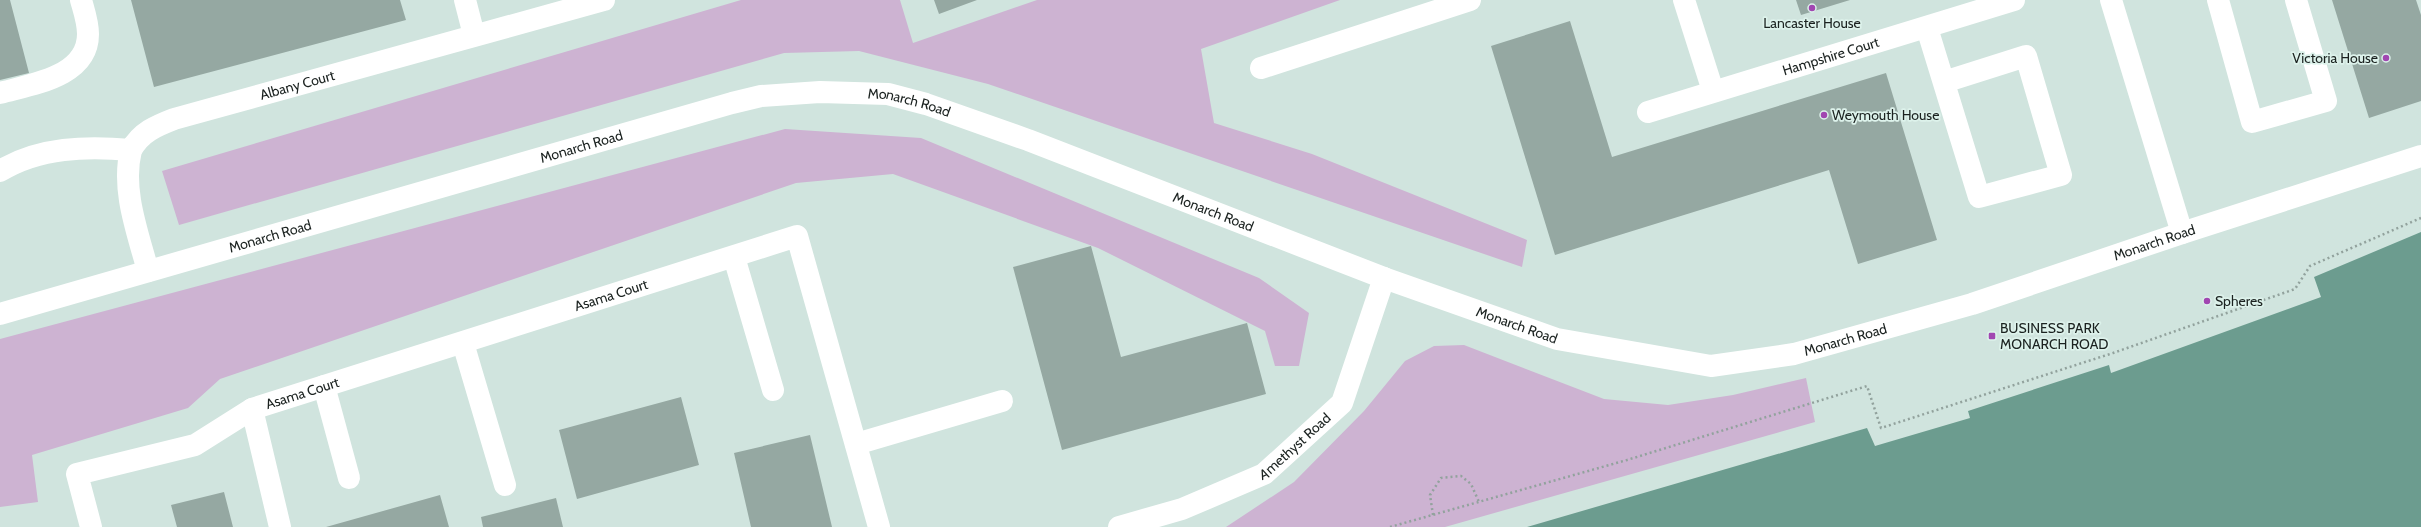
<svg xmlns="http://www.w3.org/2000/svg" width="2421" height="527" font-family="Cabin,sans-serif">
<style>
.green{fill:#cdb3d2}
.water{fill:#6c9c8f}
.building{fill:#95a8a2}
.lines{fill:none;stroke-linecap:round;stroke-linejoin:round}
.path{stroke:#92a29d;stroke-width:2.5;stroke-dasharray:2 3;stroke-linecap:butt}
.minor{stroke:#fff;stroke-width:22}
.poi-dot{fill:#a146b1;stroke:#ddf2eb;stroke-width:1.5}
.labels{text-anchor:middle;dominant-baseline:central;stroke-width:3.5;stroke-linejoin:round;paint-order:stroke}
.poi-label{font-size:14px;fill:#1b2220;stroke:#ddf2eb;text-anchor:start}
.street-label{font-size:14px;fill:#1b2220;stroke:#ddf2eb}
</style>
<rect width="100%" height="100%" fill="#d0e4de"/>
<!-- green -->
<path class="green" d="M741 0H900L913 43 1037 0H1340L1201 49 1214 123 1312 154 1527 240 1522 267 988 84 859 51 784 53 179 225 162 171Z
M785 129 921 138 1259 278 1309 313 1299 366H1275L1265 331 1098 248 893 174 796 183 220 379 188 408 32 455 38 502 0 507V339Z
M1464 345 1604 399 1668 405 1733 395 1806 378 1815 422 1445 527H1226L1294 482 1364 411 1405 361 1434 346Z"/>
<!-- water -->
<path class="water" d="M2421 232V527H1527L1867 428 1875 446 1970 418 1968 411 2109 365 2111 373 2321 297 2314 277Z"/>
<!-- building -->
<path class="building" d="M0 0H10L29 73 0 80Z
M131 0H400L406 20 154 87Z
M934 0H977L939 14Z
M1796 0H1850L1801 15Z
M2332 0H2416L2421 15V101L2369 118Z
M1570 21 1612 157 1886 73 1937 240 1858 264 1829 170 1555 255 1491 46Z
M1091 246 1121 357 1247 323 1266 394 1062 450 1013 267Z
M681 397 699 465 577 499 559 430Z
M810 435 832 527H751L734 453Z
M224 492 233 527H177L171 505Z
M440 495 449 527H326Z
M556 498 563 527H483L481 517Z"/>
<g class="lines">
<!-- path -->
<path class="path" d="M1433 515 1430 495 1441 478 1461 476 1471 484 1479 502
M1390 527 1627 460 1867 386 1881 428 2113 353 2295 289 2310 266 2421 218"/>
<!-- minor -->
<g class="minor">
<path d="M465 0 474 35"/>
<path d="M1684 0 1713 91"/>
<path d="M2111 0 2182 233"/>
<path d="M2218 0 2252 122 2326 101 2296 0"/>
<path d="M1927 28 1979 197 2061 175 2026 56 1944 82"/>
<path d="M1261 68 1470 0"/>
<path d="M0 93C32 84 88 77 88 34 88 22 84 11 81 0"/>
<path id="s1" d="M1648 112 2014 0"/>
<path d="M131 150C121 190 138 233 148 271"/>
<path id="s2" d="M0 171C39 147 87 146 131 150 141 132 156 126 174 119L604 0"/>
<path d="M734 257 773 390"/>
<path id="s3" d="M0 314 732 103 761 96 820 92 888 94 926 104 1028 140 1384 278 1557 339 1711 366 1794 354 1972 304 2182 233 2421 156"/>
<path d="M463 343 505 485"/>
<path d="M324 386 349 478"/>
<path d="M856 444 1002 401"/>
<path d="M91 527 77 474 195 445 252 409"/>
<path id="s4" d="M280 527 252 409 797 236 879 527"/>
<path id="s5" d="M1119 527 1182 509 1264 474 1342 403 1384 278"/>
</g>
</g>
<!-- markers -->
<g class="poi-dot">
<circle cx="1812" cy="8" r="4"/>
<circle cx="2386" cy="58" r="4"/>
<circle cx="1824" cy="115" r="4"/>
<circle cx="2207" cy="301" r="4"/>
<rect x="1988" y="332" width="8" height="8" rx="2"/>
</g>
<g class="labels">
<!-- poi labels -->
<g class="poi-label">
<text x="1812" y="23" text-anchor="middle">Lancaster House</text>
<text x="2378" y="58" text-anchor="end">Victoria House</text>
<text x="1832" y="115">Weymouth House</text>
<text x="2215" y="301">Spheres</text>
<text x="2000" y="328">BUSINESS PARK<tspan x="2000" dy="16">MONARCH ROAD</tspan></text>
</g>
<!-- street labels -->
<g class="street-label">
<text stroke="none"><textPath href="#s1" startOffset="191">Hampshire Court</textPath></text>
<text stroke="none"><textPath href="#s2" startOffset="317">Albany Court</textPath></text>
<text stroke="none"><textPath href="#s3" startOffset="941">Monarch Road</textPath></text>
<text stroke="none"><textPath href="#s3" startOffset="605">Monarch Road</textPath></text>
<text stroke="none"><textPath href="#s3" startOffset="1265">Monarch Road</textPath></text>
<text stroke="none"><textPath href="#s3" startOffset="281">Monarch Road</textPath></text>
<text stroke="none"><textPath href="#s3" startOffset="2249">Monarch Road</textPath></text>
<text stroke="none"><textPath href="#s4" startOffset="498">Asama Court</textPath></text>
<text stroke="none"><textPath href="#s3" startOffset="1589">Monarch Road</textPath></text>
<text stroke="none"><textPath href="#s3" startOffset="1925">Monarch Road</textPath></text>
<text stroke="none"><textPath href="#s4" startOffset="174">Asama Court</textPath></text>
<text stroke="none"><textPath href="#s5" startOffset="196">Amethyst Road</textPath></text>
</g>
</g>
</svg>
